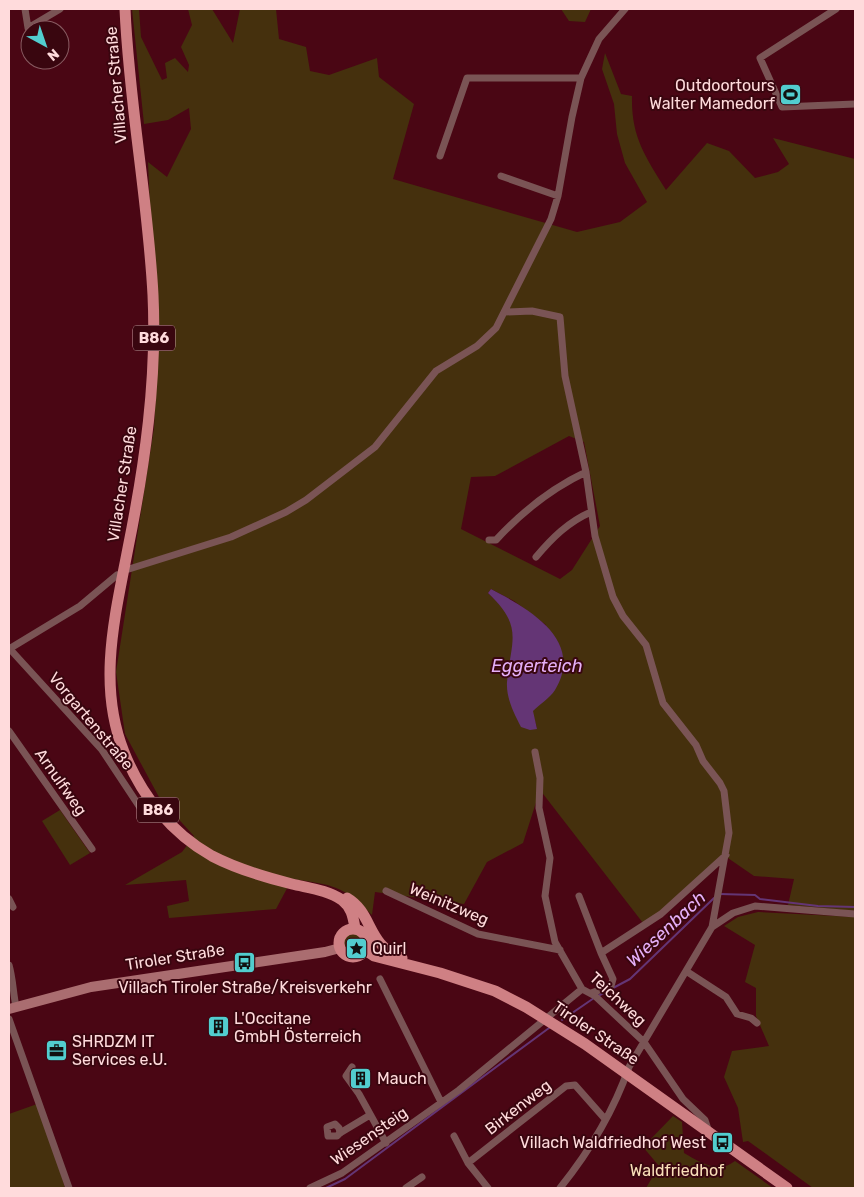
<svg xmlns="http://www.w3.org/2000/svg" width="864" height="1197" font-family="Rubik,sans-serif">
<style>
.green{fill:#45300d;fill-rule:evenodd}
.water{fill:#643575}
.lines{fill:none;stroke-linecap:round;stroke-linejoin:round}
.stream{stroke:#643575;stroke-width:2}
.street{stroke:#7a5455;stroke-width:7}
.secondary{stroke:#aa6d70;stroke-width:10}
.primary{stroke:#cf8084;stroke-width:11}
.labels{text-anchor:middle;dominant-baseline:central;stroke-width:4;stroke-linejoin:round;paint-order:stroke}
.shield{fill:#39060f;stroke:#c49b9e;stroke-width:1}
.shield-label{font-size:15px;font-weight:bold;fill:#ffdbdc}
.street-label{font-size:16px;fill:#ffdbdc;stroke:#39060f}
.poi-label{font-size:16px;fill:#ffdbdc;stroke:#39060f;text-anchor:start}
.park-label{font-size:16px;fill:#fae0ba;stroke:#39060f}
.water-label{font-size:18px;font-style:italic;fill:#e5aff8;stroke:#39060f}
</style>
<rect width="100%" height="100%" fill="#4a0614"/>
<!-- green -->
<path class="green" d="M132 9H139L141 37 162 80 167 78 165 63 175 58 188 72 189 65 181 47 192 25 188 9H212L233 43 240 9H276L279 39 306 47 310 71 329 75 377 58 379 77 414 104 393 179 577 232 620 222 647 202 625 163 617 134 614 104 602 69 605 53 621 94 632 96C631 137 645 156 666 190L707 143 729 151 755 178 778 172 789 164 773 138 855 159V911L788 905 794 879 754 876 725 856 660 913 643 923 540 790 523 843 487 862 464 904 375 892 372 915C342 885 333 885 292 879L276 909 169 918 167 906 189 901 186 880 125 885 182 852 194 836 160 799 125 734 116 672 154 428 157 371 148 162 167 177 191 129 189 108 168 120 144 124ZM569 436 584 442 600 526 572 570 560 579 461 529 471 477 495 476ZM491 589 514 601 546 625 532 711 537 728 507 684C511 663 518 637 509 617 505 608 495 600 488 593Z
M561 9H591L585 22 569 21Z
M60 810 90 853 70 865 42 821Z
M758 912 855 917V1188H813L748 1141 743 1142 738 1108 724 1077 732 1051 769 1046 756 1016V988L745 982 755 945 724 926 738 917Z
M341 943a12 12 0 1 1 24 0a12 12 0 1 1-24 0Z
M40 1103 65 1188H9V1114Z
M673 1116 682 1122 684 1153C699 1162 719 1174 735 1161L773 1188H646L659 1166 643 1147Z"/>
<!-- water -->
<path class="water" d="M491 589C529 609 585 640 555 690 550 698 539 705 533 711L537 729 530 730 521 727C514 713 506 698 507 682 511 640 524 627 488 593Z"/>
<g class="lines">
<!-- stream -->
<path class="stream" d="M720 894 755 895 760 899 818 906 855 907
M598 996 630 979 714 898
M562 1020 594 998
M326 1188 345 1179 549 1028"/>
<!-- street -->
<path class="street" d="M25 9 28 28 60 9
M836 9 760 58 782 107 855 104
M440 156 467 78H581
M501 176 558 196
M505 312 532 311 560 317 565 376 586 472 595 536 613 597 623 616 646 645 663 703 696 745 703 761 720 783 724 791 729 833 712 927
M489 540H496C521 513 552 488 586 472
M536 557C552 538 568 522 591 512
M129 569 231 537 286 512 306 500 375 447 436 371 477 346 496 328 551 219 558 196 572 117 581 78 599 39 625 9
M9 648 102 750 145 815
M9 649 80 606 117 575
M9 731 92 849
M535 752 540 778 539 808 550 858 545 896 555 942 582 989 595 996 644 1042 683 1099 705 1120 709 1132
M386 891 478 934 560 950
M579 896 601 953
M9 899 13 907
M9 965C13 979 13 992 16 1007
M686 971 726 997 737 1014 751 1018 757 1023
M380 979 441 1102
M591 993 611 986 613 979 601 953 661 914 726 855
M9 1019 69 1188
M352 1067 346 1076 359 1094 386 1143
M340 1133 339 1128 335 1124 327 1127 328 1136H337L340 1133 370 1115
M454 1136 468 1163
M310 1188 342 1173 459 1090 582 989
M406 1188 422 1177
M488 1188 468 1163 566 1086 575 1085 605 1119
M560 1188C589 1152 614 1110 629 1067L712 927 733 913 755 906 855 914"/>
<!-- secondary -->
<path class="secondary" d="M9 1009 91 987 325 952 340 948"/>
<!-- primary -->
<path class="primary" d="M125 9C129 104 148 199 153 295 157 380 145 464 128 548 115 616 97 685 124 752 141 795 171 833 212 856 237 869 264 877 292 884 308 888 328 890 342 900 352 908 353 917 355 928
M347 898C374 914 366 945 402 958
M339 943a14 14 0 1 1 28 0a14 14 0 1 1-28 0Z
M365 950 374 956 440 973 495 991 526 1007 585 1044 787 1188"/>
</g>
<!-- icons -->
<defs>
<symbol id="stadium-square" viewBox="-11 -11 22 22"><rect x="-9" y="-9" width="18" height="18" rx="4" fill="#52cdcf" stroke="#39060f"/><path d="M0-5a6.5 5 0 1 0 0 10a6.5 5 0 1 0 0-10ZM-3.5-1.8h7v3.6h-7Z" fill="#111"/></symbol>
<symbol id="sight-square" viewBox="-11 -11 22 22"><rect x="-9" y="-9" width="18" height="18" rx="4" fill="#52cdcf" stroke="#39060f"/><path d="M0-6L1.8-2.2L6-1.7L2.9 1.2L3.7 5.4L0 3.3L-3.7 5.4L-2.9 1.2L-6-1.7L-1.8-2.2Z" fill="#111"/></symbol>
<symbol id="bus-square" viewBox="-11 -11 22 22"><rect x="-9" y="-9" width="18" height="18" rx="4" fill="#52cdcf" stroke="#39060f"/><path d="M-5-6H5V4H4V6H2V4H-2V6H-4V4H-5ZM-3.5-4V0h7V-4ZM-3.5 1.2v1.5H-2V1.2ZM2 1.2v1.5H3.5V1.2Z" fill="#111"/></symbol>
<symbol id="building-square" viewBox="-11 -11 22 22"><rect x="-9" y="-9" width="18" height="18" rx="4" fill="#52cdcf" stroke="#39060f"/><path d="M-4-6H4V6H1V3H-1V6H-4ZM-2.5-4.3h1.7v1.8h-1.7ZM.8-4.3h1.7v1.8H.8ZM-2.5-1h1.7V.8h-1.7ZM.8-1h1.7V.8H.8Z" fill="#111"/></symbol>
<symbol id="office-square" viewBox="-11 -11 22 22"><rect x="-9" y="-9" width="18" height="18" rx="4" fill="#52cdcf" stroke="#39060f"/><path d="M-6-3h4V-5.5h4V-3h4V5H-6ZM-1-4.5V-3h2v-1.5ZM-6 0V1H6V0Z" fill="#111"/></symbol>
</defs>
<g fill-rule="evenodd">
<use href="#stadium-square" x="778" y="82" width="25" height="25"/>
<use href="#sight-square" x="344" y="936" width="25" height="25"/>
<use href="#bus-square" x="232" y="950" width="25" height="25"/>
<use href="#building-square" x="206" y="1014" width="25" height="25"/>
<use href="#office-square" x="44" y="1038" width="25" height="25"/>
<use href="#building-square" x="348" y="1066" width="25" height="25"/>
<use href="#bus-square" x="710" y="1130" width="25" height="25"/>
</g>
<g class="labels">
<!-- shield labels -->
<g class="shield">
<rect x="133" y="325.5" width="42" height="25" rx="4"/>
<rect x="137" y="797.5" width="42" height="25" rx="4"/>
</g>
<g class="shield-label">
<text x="154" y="338">B86</text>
<text x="158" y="810">B86</text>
</g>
<!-- street labels -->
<g class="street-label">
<text transform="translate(116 85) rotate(-95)">Villacher Straße</text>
<text transform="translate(122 484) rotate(-81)">Villacher Straße</text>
<text transform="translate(91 721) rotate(50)">Vorgartenstraße</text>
<text transform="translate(61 782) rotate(55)">Arnulfweg</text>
<text transform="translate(449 904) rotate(23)">Weinitzweg</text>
<text transform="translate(175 957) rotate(-9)">Tiroler Straße</text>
<text transform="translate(618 999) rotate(43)">Teichweg</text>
<text transform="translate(596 1033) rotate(34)">Tiroler Straße</text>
<text transform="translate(518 1107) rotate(-38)">Birkenweg</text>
<text transform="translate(369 1136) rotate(-35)">Wiesensteig</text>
</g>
<!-- poi labels -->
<g class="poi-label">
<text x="775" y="85" text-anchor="end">Outdoortours<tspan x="775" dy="18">Walter Mamedorf</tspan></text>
<text x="372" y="948">Quirl</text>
<text x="245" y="987" text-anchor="middle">Villach Tiroler Straße/Kreisverkehr</text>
<text x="234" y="1018">L'Occitane<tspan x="234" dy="18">GmbH Österreich</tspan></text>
<text x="72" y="1041">SHRDZM IT<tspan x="72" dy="18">Services e.U.</tspan></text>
<text x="377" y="1078">Mauch</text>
<text x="706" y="1142" text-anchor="end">Villach Waldfriedhof West</text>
</g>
<!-- park labels -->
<g class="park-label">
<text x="677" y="1170">Waldfriedhof</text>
</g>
<!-- water labels -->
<g class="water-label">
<text x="537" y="666">Eggerteich</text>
<text transform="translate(666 929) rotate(-43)">Wiesenbach</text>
</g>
</g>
<!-- border -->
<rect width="864" height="1197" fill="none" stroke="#ffdbdc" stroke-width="20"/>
<!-- north arrow -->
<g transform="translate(45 45) rotate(140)"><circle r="24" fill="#39060f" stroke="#885b61"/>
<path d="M0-4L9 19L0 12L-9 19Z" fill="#52cdcf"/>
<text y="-8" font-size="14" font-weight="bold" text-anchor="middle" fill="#ffdbdc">N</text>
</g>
</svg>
